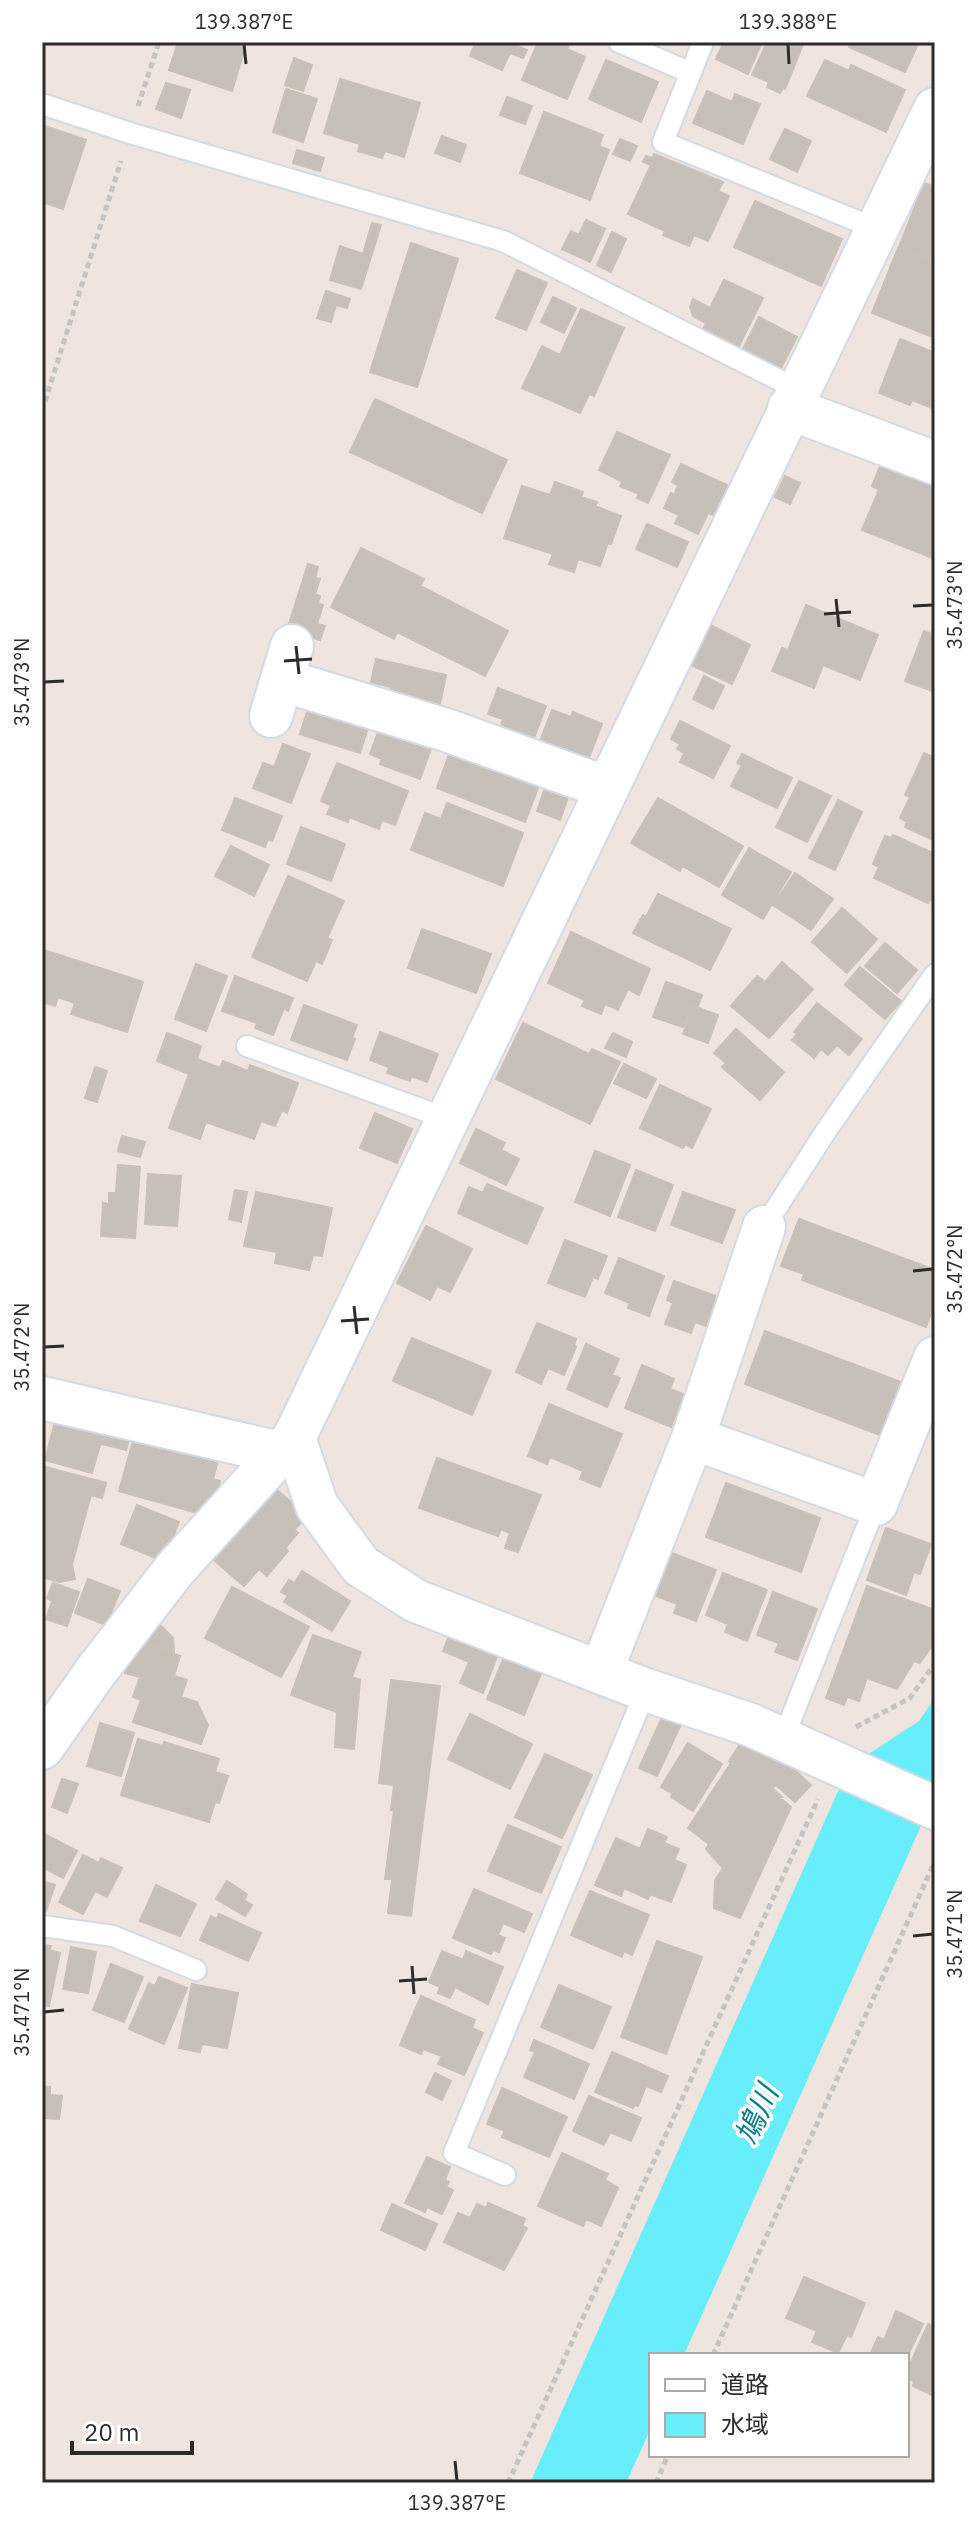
<svg xmlns="http://www.w3.org/2000/svg" width="977" height="2525" font-family="'IBM Plex Sans','Noto Sans JP',sans-serif">
<style>
.water{fill:#68eefa}
.building{fill:#c7c0b9;stroke:#cbc0b7;stroke-width:2}
.lines{fill:none;stroke-linecap:round;stroke-linejoin:round}
.lane-casing{stroke:#d3dae6;stroke-width:24}
.street-casing{stroke:#d3dae6;stroke-width:46}
.path{stroke:#c4c4c4;stroke-width:5;stroke-dasharray:6 4;stroke-linecap:butt}
.lane{stroke:#fff;stroke-width:20}
.street{stroke:#fff;stroke-width:42}
.ticks{fill:none;stroke:#2c2c2c;stroke-width:3}
.labels{text-anchor:middle;dominant-baseline:central;stroke-width:7;stroke-linejoin:round;paint-order:stroke}
.water-label{font-size:30px;font-style:italic;fill:#037e94;stroke:#fff}
.neatline{fill:none;stroke:#2c2c2c;stroke-width:3}
.ticks-label{font-size:20px;text-anchor:middle;fill:#2c2c2c}
</style>
<rect width="100%" height="100%" fill="#efe4de"/>
<!-- water -->
<path class="water" d="M935 1698V1785L867 1755 919 1721Z
M845 1783 925 1817 684 2355H651V2428L626 2483H530L839 1789Z"/>
<!-- building -->
<path class="building" d="M178 42 198 45 199 42H224L245 48 232 91 169 70Z
M476 42H514L513 44 527 50 523 58 510 53 502 70 470 56Z
M538 42H565L570 44 567 49 585 57 567 99 522 80Z
M724 42H762L748 74 716 59Z
M767 42H804L785 89 783 88 780 93 767 87 769 82 752 75Z
M851 42H919L905 72 849 47Z
M294 58 312 65 303 91 285 85Z
M606 60 658 82 641 122 589 99Z
M825 60 849 71 851 65 905 90 886 132 807 96Z
M340 79 420 103 404 157 385 151 382 158 358 151 360 144 324 133Z
M166 83 190 90 181 118 156 109Z
M286 89 317 99 303 142 273 132Z
M707 91 732 102 735 94 760 104 743 144 693 123Z
M507 97 532 106 525 124 500 115Z
M544 112 603 135 599 146 609 150 590 200 520 173Z
M42 125 86 140 63 209 42 202Z
M785 129 811 141 797 172 770 159Z
M442 136 466 145 460 162 435 153Z
M620 139 637 146 630 161 613 154Z
M297 150 324 158 320 171 293 163Z
M654 154 723 182 718 191 729 196 708 241 694 235 689 246 663 235 665 231 628 214 651 165 643 162 646 156 652 158Z
M924 183 935 187V261L899 247Z
M755 201 842 239 821 286 734 247Z
M586 220 605 229 590 262 562 249 571 231 579 235Z
M372 223 381 225 361 289 330 280 340 246 363 254Z
M612 232 626 239 611 272 597 265Z
M411 243 458 259 417 387 370 372Z
M898 248 935 263V338L872 313Z
M517 270 547 283 526 330 496 318Z
M724 280 763 298 739 346 703 329 706 323 693 316 690 307 693 299 710 308Z
M326 291 350 299 347 308 336 305 331 322 317 318Z
M553 297 576 308 564 333 541 322Z
M581 309 624 328 594 396 589 394 580 413 522 388 542 346 560 355Z
M759 317 797 337 780 370 742 351Z
M900 339 935 353V409L912 400 910 405 879 393Z
M375 399 507 460 482 513 350 452Z
M617 432 670 455 648 503 637 498 639 494 620 486 623 482 599 470Z
M882 461 935 482V559L862 530 879 490 872 486Z
M681 464 731 487 725 500 721 498 713 515 708 513 698 534 675 523 679 515 664 508 671 493 674 495 678 485 672 482Z
M785 476 800 483 790 504 775 497Z
M555 482 583 492 581 497 597 502 595 506 621 516 611 544 608 543 600 566 578 559 574 572 549 564 553 554 504 538 522 486 550 495Z
M647 524 688 542 677 567 636 549Z
M361 548 424 579 420 586 508 631 485 676 397 632 394 639 331 607Z
M308 564 318 567 315 578 320 579 315 594 320 596 318 603 323 605 317 624 325 626 320 640 287 630Z
M806 605 878 635 860 680 823 665 814 688 772 671 782 648 788 650Z
M710 625 750 645 732 684 691 665Z
M924 631 935 635V692L905 681Z
M376 659 446 675 440 704 390 693 391 687 371 682Z
M704 676 724 686 713 709 693 699Z
M498 688 546 706 532 743 499 731 503 719 488 714Z
M309 706 369 725 360 753 300 734Z
M552 710 571 717 573 712 602 724 588 760 540 741Z
M680 721 730 746 713 778 680 762 684 753 677 749 680 744 671 739Z
M380 727 432 746 420 779 380 764 382 759 370 754Z
M283 744 310 754 291 803 253 788 263 763 274 767Z
M451 749 540 783 525 822 437 788Z
M924 753 935 758V841L905 827 907 822 900 818 910 797 905 795Z
M742 754 792 778 777 808 731 786 742 765 737 763Z
M337 763 408 791 395 825 382 820 379 829 349 817 348 822 327 814 331 805 321 801Z
M799 781 831 796 807 842 776 827Z
M546 785 569 795 560 820 537 811Z
M235 798 282 816 272 841 268 839 265 847 222 830Z
M658 798 743 846 719 887 682 866 680 871 631 843Z
M838 800 862 812 835 870 809 858Z
M447 803 523 833 503 886 411 850 425 813 441 819Z
M301 827 345 844 331 881 287 864Z
M893 835 935 854V902L929 899 928 903 874 878 879 867 873 864 885 836 891 838Z
M231 846 269 865 254 896 215 876Z
M749 848 791 872 763 919 722 895Z
M795 873 833 899 811 930 773 905Z
M288 876 344 901 327 938 332 940 322 964 316 961 307 981 252 957Z
M658 894 731 929 710 970 633 933 643 915 646 917Z
M842 908 877 939 847 973 812 942Z
M422 929 491 954 476 993 408 968Z
M571 932 650 969 639 995 628 989 618 1010 605 1004 601 1014 582 1006 585 1000 548 983Z
M885 943 917 970 897 993 865 966Z
M44 950 143 982 127 1032 71 1014 75 1003 58 997 55 1006 42 1002Z
M782 962 813 989 769 1038 731 1006 757 976 765 982Z
M196 964 227 976 206 1031 175 1019Z
M860 967 901 1001 885 1019 845 985Z
M235 976 293 998 288 1011 284 1008 273 1035 255 1028 257 1023 222 1011Z
M666 982 702 995 698 1006 692 1004 683 1027 653 1017Z
M817 1003 862 1039 849 1055 837 1045 828 1055 821 1049 814 1058 792 1040 797 1034 794 1032Z
M304 1005 357 1025 352 1038 355 1039 347 1060 291 1040Z
M693 1006 718 1015 708 1043 683 1034Z
M523 1023 589 1054 592 1049 620 1062 590 1124 496 1079Z
M736 1029 784 1072 760 1100 722 1067 726 1063 714 1053Z
M380 1032 438 1054 427 1082 411 1076 410 1081 387 1073 389 1067 370 1060Z
M167 1033 201 1046 197 1059 220 1068 223 1061 248 1071 250 1065 298 1083 287 1113 282 1110 275 1126 261 1121 254 1139 206 1122 200 1139 169 1128 189 1074 157 1061Z
M613 1033 632 1042 626 1057 605 1048Z
M624 1064 656 1079 646 1098 614 1083Z
M95 1067 107 1071 97 1102 85 1098Z
M660 1085 711 1109 692 1148 685 1144 683 1148 640 1128Z
M375 1113 412 1129 397 1163 360 1148Z
M476 1129 505 1143 501 1150 519 1159 506 1185 460 1163Z
M122 1136 145 1142 140 1157 118 1151Z
M595 1151 630 1165 610 1216 575 1202Z
M118 1165 140 1167 135 1238 101 1236 103 1203 109 1204V1193H116Z
M636 1170 673 1185 655 1231 618 1217Z
M148 1174 181 1176 177 1226 145 1224Z
M487 1184 543 1208 527 1244 458 1213 469 1187 483 1193Z
M235 1190 247 1192 241 1222 229 1219Z
M256 1192 332 1208 322 1256 313 1255 309 1270 275 1263 277 1252 244 1246Z
M683 1192 735 1210 722 1243 671 1225Z
M799 1219 935 1270V1303L926 1327 802 1280 804 1274 781 1266Z
M426 1226 472 1249 450 1292 437 1286 430 1300 397 1283Z
M565 1240 607 1256 598 1279 593 1277 585 1297 548 1283Z
M619 1258 664 1276 649 1316 628 1308 630 1303 605 1293Z
M674 1281 719 1297 708 1327 695 1322 691 1333 665 1324 673 1303 667 1300Z
M537 1323 576 1339 574 1345 576 1347 564 1375 548 1368 541 1384 516 1372Z
M765 1331 909 1385 888 1438 745 1384Z
M412 1338 491 1371 472 1415 393 1381Z
M586 1344 619 1359 612 1375 620 1378 607 1407 567 1389Z
M642 1365 674 1379 670 1389 684 1394 671 1427 625 1408Z
M549 1404 622 1434 600 1487 580 1479 583 1471 550 1457 547 1464 528 1456Z
M56 1418 104 1431 92 1473 45 1460Z
M107 1427 131 1433 126 1450 102 1444Z
M135 1434 219 1457 213 1479 220 1481 214 1501 206 1498 201 1514 119 1491Z
M437 1458 541 1495 518 1552 505 1548 510 1533 501 1529 498 1536 419 1508Z
M42 1466 106 1483 102 1498 91 1495 72 1564 75 1579 59 1582 42 1577Z
M726 1483 820 1518 801 1572 706 1537Z
M270 1484 307 1516 294 1530 298 1533 285 1548 288 1551 267 1576 259 1569 244 1586 209 1556Z
M137 1505 179 1522 163 1561 121 1544Z
M886 1528 931 1544 920 1574 914 1572 906 1595 867 1580Z
M672 1553 716 1570 696 1621 674 1613 677 1604 656 1596Z
M302 1571 350 1601 332 1631 284 1602 288 1596 281 1592 289 1580 295 1583Z
M723 1573 767 1590 747 1641 725 1632 728 1624 706 1615Z
M88 1579 120 1591 106 1625 75 1613Z
M53 1583 79 1592 67 1626 46 1619 52 1601 47 1598Z
M867 1586 935 1610V1641L920 1663 914 1661 897 1689 867 1678 859 1701 847 1697 844 1705 826 1698Z
M232 1587 309 1627 281 1677 205 1638Z
M773 1592 817 1609 797 1660 775 1652 779 1643 757 1635Z
M153 1618 173 1638 174 1652 136 1640Z
M450 1634 502 1644 483 1693 460 1683 469 1662 443 1651Z
M313 1635 361 1652 352 1677 360 1680 354 1749 335 1747 337 1712 291 1695Z
M135 1642 180 1656 174 1676 187 1680 181 1697 197 1702 208 1725 201 1744 133 1722 141 1700 133 1697 140 1677 125 1673Z
M505 1654 543 1669 524 1715 487 1699Z
M391 1680 440 1686 411 1916 388 1913 392 1879H385L394 1810H391L394 1785 379 1783Z
M664 1713 682 1722 657 1776 639 1768Z
M470 1714 532 1744 510 1789 448 1759Z
M100 1723 134 1733 121 1776 87 1766Z
M138 1739 163 1746 164 1742 219 1759 215 1772 228 1776 219 1803 215 1802 209 1822 121 1795Z
M742 1741 776 1753 811 1785 795 1802 776 1785 772 1788 782 1797 780 1798 791 1807 740 1918 714 1908 715 1880 723 1868 706 1849 709 1844 688 1828 731 1763 729 1761Z
M688 1743 722 1764 693 1811 671 1797 673 1794 661 1787Z
M545 1754 592 1775 562 1838 515 1817Z
M62 1779 78 1784 67 1813 52 1807Z
M508 1825 561 1847 541 1893 488 1871Z
M648 1829 667 1837 664 1843 679 1849 674 1860 686 1865 671 1902 650 1894 648 1899 624 1888 621 1896 595 1885 616 1838 640 1849Z
M42 1833 77 1851 63 1878 42 1867Z
M83 1855 99 1863 101 1858 122 1868 107 1897 95 1891 83 1914 59 1902Z
M42 1881 55 1885 46 1911 42 1909Z
M227 1881 247 1894 244 1900 252 1905 245 1916 216 1899Z
M156 1885 196 1904 180 1936 140 1921Z
M474 1889 532 1914 524 1932 503 1923 498 1935 505 1938 499 1952 493 1950 491 1954 453 1938Z
M590 1891 649 1915 632 1955 624 1951 622 1957 571 1935Z
M219 1914 261 1933 248 1961 200 1940 211 1916 217 1919Z
M657 1941 702 1957 666 2054 621 2037Z
M42 1945 51 1946 49 1950 60 1953 49 2006 42 2004Z
M71 1947 96 1952 88 1993 63 1989Z
M442 1951 463 1960 466 1951 503 1967 488 2004 455 1987 450 1998 438 1993 440 1987 429 1982Z
M111 1964 143 1977 124 2022 93 2010Z
M159 1977 187 1988 164 2044 129 2029 149 1983 155 1986Z
M192 1984 238 1993 227 2048 202 2044 200 2052 179 2048Z
M559 1985 611 2007 593 2049 541 2027Z
M421 1996 475 2020 472 2028 483 2033 464 2075 438 2064 442 2056 423 2049 421 2054 400 2045Z
M534 2040 589 2064 574 2099 524 2077 535 2052 530 2050Z
M612 2052 668 2076 661 2092 646 2086 638 2106 635 2105 633 2108 595 2092Z
M435 2073 451 2081 442 2100 426 2092Z
M42 2086 50 2087V2095L62 2096 59 2119 42 2118Z
M502 2088 567 2117 549 2157 502 2137 505 2131 487 2124Z
M589 2096 641 2118 631 2141 610 2132 604 2145 573 2131Z
M562 2153 608 2174 605 2180 618 2188 601 2226 586 2219 583 2226 538 2206Z
M427 2157 450 2167 445 2180 449 2182 446 2187 453 2190 442 2214 427 2207 425 2212 405 2203Z
M488 2203 525 2219 522 2226 527 2228 504 2270 444 2242 458 2213 470 2218 477 2204 486 2208Z
M392 2204 437 2224 425 2250 381 2230Z
M804 2277 865 2303 851 2337 847 2335 838 2353 812 2342 817 2331 786 2318Z
M896 2311 923 2324 907 2357V2355H870L878 2337 884 2340Z
M928 2324 935 2327 934 2396 913 2386 914 2381 907 2378V2371Z"/>
<g class="lines">
<defs>
<path id="lane" d="M619 42 691 73
M703 42 663 142 877 229
M42 104 130 133 503 241 799 390
M247 1046 448 1119
M764 1227 826 1131 935 974
M783 1739 876 1504
M42 1926 113 1936 196 1970
M505 2175 454 2153 646 1690"/>
<path id="street" d="M935 109 294 1438 317 1506 361 1566 416 1601 646 1690 751 1725 935 1808
M789 408 935 463
M282 680 449 731 607 788
M271 716 292 646
M42 1398 280 1453
M693 1438 876 1504 935 1358
M601 1672 693 1438 764 1227
M42 1748 96 1671 175 1569 294 1438"/>
</defs>
<!-- lane casing -->
<use href="#lane" class="lane-casing"/>
<!-- street casing -->
<use href="#street" class="street-casing"/>
<!-- path -->
<path class="path" d="M138 106 159 42
M42 411 121 161
M856 1727 910 1698 935 1663
M713 2355 935 1861
M508 2483 818 1799
M656 2483 668 2455"/>
<!-- lane -->
<use href="#lane" class="lane"/>
<!-- street -->
<use href="#street" class="street"/>
</g>
<!-- ticks -->
<path class="ticks" d="M244 44 246 64M788 44 789 64M836 599 839 627M913 606 933 605M824 614 851 612M296 646 299 674M284 661 312 659M44 682 64 681M913 1271 933 1269M354 1306 357 1334M341 1321 369 1319M44 1347 64 1346M913 1936 933 1934M412 1966 414 1994M399 1981 427 1979M44 2012 64 2010M455 2461 457 2481"/>
<g class="labels">
<!-- water labels -->
<g class="water-label">
<text transform="translate(756 2114) rotate(-66)">鳩川</text>
</g>
</g>
<!-- border -->
<rect width="977" height="2525" fill="none" stroke="#ffffff" stroke-width="88"/>
<!-- legend -->
<rect x="649" y="2353" width="260" height="104" fill="#ffffff" stroke="#ababab" stroke-width="2"/>
<rect x="665" y="2379" width="40" height="12" fill="#ffffff" stroke="#ababab" stroke-width="2"/>
<text x="721" y="2393" font-size="24" fill="#2c2c2c">道路</text>
<rect x="665" y="2413" width="40" height="24" fill="#68eefa" stroke="#ababab" stroke-width="2"/>
<text x="721" y="2433" font-size="24" fill="#2c2c2c">水域</text>
<!-- scale -->
<path d="M72 2441v12h120v-12" fill="none" stroke="#2c2c2c" stroke-width="4"/>
<text x="84" y="2441" font-size="24" fill="#2c2c2c" stroke="#ffffff" stroke-width="6" paint-order="stroke">20 m</text>
<rect x="44" y="44" width="889" height="2437" class="neatline"/>
<g class="ticks-label">
<text x="244" y="29">139.387°E</text>
<text x="788" y="29">139.388°E</text>
<text transform="translate(955 605) rotate(-90)" y="7">35.473°N</text>
<text transform="translate(22 682) rotate(-90)" y="7">35.473°N</text>
<text transform="translate(955 1269) rotate(-90)" y="7">35.472°N</text>
<text transform="translate(22 1347) rotate(-90)" y="7">35.472°N</text>
<text transform="translate(955 1934) rotate(-90)" y="7">35.471°N</text>
<text transform="translate(22 2012) rotate(-90)" y="7">35.471°N</text>
<text x="457" y="2510">139.387°E</text>
</g>
</svg>
